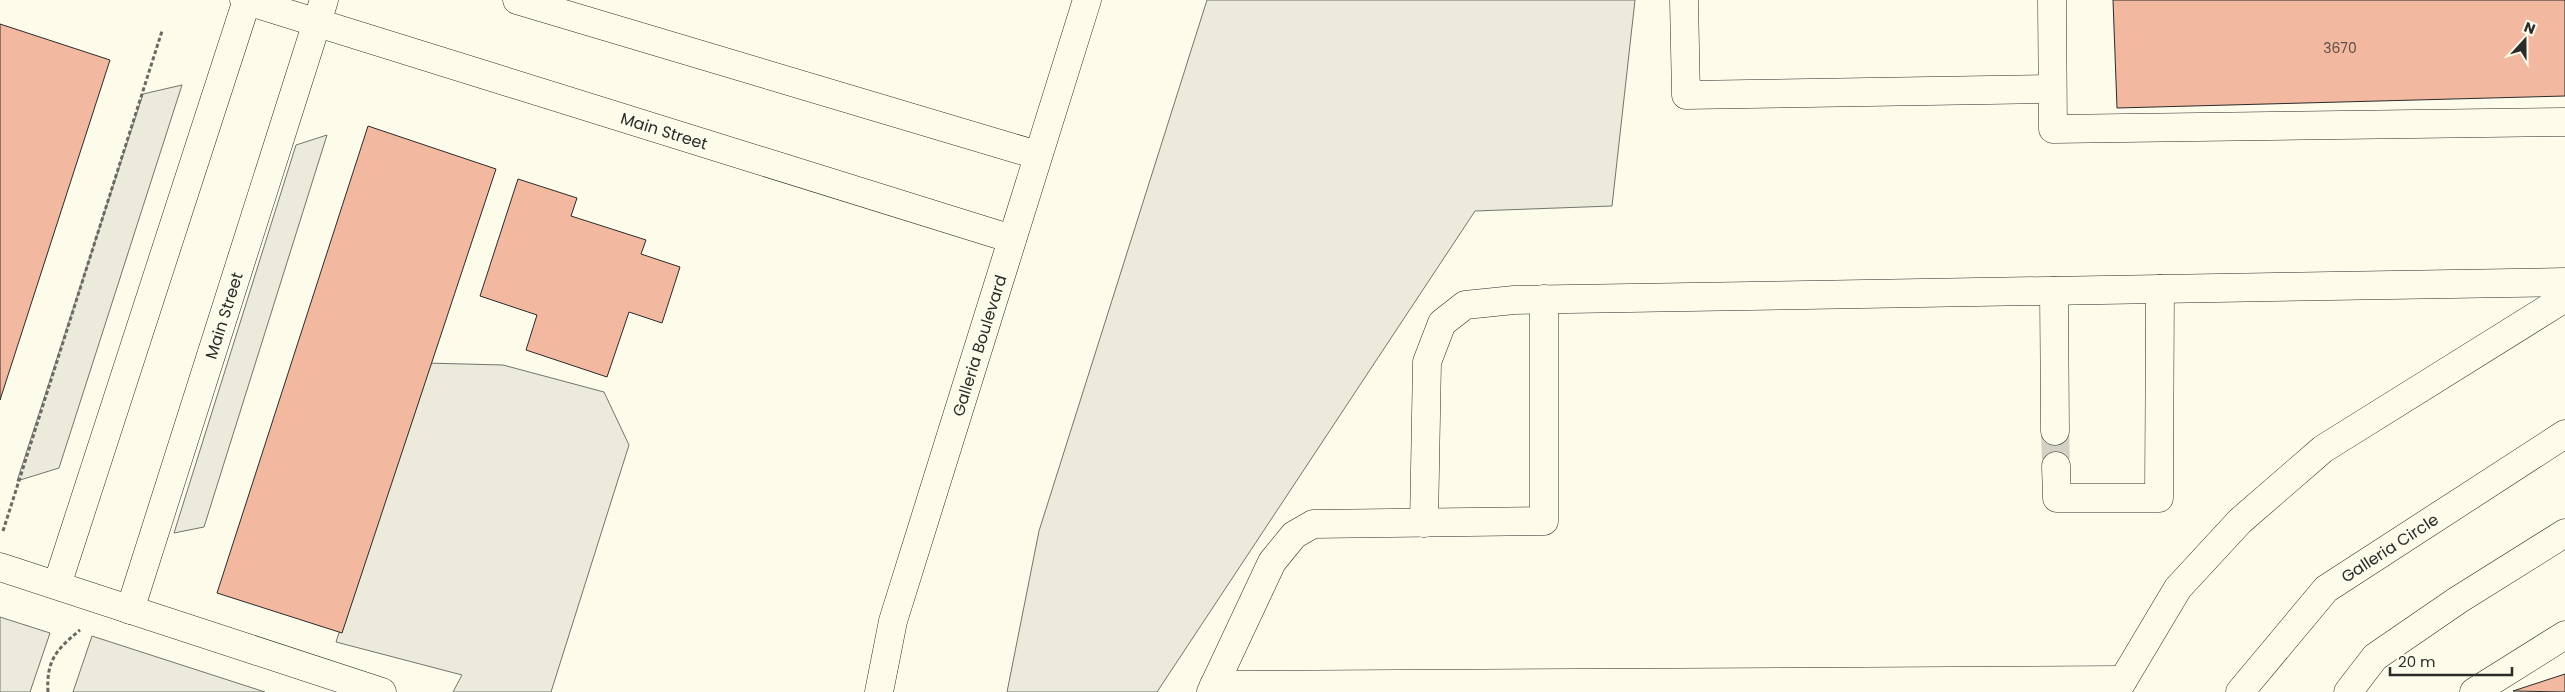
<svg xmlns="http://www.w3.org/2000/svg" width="2565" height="692" font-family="Poppins,sans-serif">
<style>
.green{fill:#ecebdb;stroke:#74746e}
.parking{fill:#eceadb;stroke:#74746e}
.building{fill:#f2b8a0;stroke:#2b2b2b}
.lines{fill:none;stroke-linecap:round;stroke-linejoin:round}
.minor-tunnel{stroke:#d3d1c4;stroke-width:28;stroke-dasharray:28 14;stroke-linecap:butt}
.minor-casing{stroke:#2b2b2b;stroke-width:29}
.major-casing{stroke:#2b2b2b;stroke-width:29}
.path{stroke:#6a6964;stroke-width:3;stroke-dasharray:4 2.5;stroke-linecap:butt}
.minor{stroke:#fdfbea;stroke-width:28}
.major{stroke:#fdfbea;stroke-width:28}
.labels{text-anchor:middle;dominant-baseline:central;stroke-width:4;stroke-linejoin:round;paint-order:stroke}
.number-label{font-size:14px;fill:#5d4e48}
.street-label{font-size:16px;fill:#2b2b2b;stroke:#fdfbea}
</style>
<rect width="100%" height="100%" fill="#fdfbea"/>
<!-- green -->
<path class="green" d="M1207 0H1635L1612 206 1475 211 1157 692H1007L1039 531Z"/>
<!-- parking -->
<path class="parking" d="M182 85 59 468 17 481 143 94Z
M327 135 204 527 174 533 296 145Z
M425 363 503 365 604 392 629 445 551 692H453L462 675 336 642Z
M0 617 50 633 30 692H0Z
M92 636 265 692H73Z"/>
<!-- building -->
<path class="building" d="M2113 0H2565V96L2117 108Z
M0 24 110 60 0 400Z
M368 126 496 169 342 633 217 593Z
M518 179 577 198 571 216 646 240 641 254 680 267 662 323 629 312 607 377 526 350 537 315 480 296Z
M2565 674V692L2513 691Z"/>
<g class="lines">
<!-- minor-tunnel -->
<path class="minor-tunnel" d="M2055 431 2056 466"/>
<defs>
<g id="minor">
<path id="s1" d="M244 0 1012 239"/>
<path d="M517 0 1037 155"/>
<path d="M1684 0 1686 95 2052 89"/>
<path d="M2052 0 2053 129 2565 122"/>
<path d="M2054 291 2055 431"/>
<path d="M2056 466 2057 498H2159L2160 289"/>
<path d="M1424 523 1427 362 1442 323 1465 305 1514 300 2565 282"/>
<path d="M0 567 382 692"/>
<path d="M57 585 247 0"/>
<path id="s2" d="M130 610 324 0"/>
<path d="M1214 685 2123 680"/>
<path d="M1211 692 1272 562 1294 535 1313 524 1544 521V299"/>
<path d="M2116 692 2178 588 2240 521 2323 449 2565 298"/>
<path id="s3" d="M2240 692 2326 589 2565 434"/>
<path d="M2348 692 2375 657 2458 600 2565 533"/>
<path d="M2474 692 2565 635"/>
</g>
<g id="major">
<path id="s4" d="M879 692 893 621 1087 0"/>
</g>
</defs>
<!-- minor casing -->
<use href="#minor" class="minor-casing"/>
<!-- major casing -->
<use href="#major" class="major-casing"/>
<!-- path -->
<path class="path" d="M3 531 162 31
M48 692C46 660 57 649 80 630"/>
<!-- minor -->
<use href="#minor" class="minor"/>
<!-- major -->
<use href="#major" class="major"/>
</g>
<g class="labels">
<!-- number labels -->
<g class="number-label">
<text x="2340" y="48">3670</text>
</g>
<!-- street labels -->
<g class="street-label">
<text stroke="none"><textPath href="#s1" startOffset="440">Main Street</textPath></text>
<text stroke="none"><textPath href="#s2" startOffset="309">Main Street</textPath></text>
<text stroke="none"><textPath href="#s4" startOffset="361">Galleria Boulevard</textPath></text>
<text stroke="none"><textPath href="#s3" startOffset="210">Galleria Circle</textPath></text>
</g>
</g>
<!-- north arrow -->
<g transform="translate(2525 40) rotate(21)" stroke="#fdfbea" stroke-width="4" paint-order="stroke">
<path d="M0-4L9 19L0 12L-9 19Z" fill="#2b2b2b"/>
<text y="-8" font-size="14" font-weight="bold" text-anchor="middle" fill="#2b2b2b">N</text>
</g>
<!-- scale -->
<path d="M2390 667v8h122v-8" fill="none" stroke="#2b2b2b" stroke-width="2.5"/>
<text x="2398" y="667" font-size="15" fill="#2b2b2b" stroke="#fdfbea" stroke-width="4" paint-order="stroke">20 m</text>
</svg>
